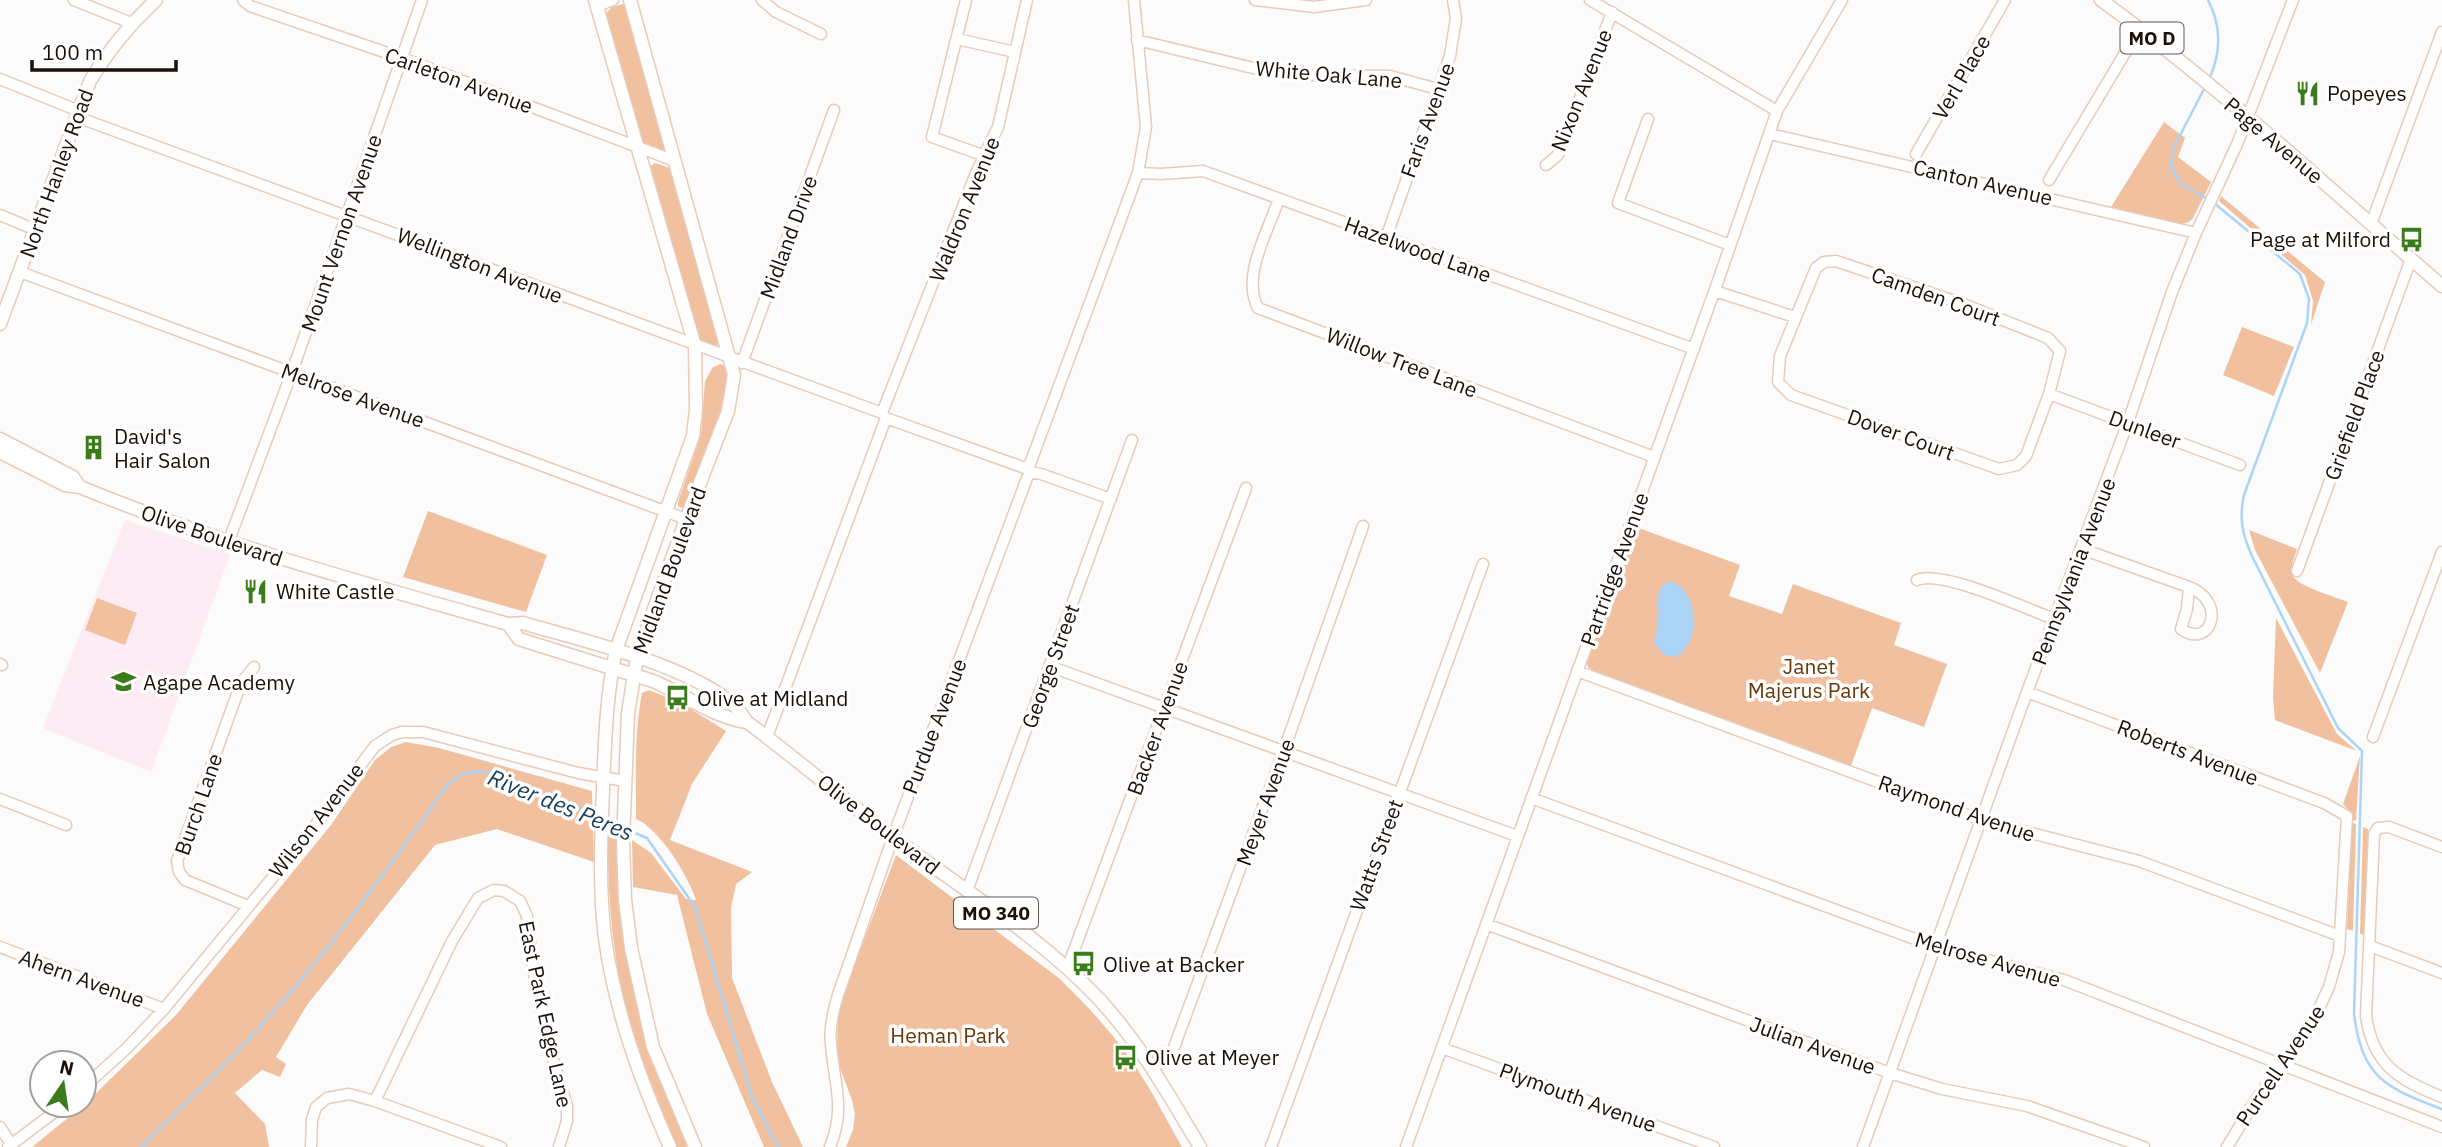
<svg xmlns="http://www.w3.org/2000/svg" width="2442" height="1147" font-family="'IBM Plex Sans',sans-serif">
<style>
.education{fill:#feecf5}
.green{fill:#f1c09f}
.water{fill:#abd4f7}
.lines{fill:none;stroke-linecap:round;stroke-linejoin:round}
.stream{stroke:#abd4f7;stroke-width:2.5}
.minor-casing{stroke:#e7cbb8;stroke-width:13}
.major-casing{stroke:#e7cbb8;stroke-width:15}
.minor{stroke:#fff;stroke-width:10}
.major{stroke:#fff;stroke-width:12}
.labels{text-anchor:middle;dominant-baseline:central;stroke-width:7;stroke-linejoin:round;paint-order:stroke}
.shield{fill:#fff;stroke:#5f5854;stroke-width:2}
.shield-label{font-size:19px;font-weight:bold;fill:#1b110b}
.street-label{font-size:21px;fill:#1b110b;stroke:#fff}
.poi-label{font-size:21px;fill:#1b110b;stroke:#fff;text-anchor:start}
.park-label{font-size:21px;fill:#6a3709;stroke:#fff}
.water-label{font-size:23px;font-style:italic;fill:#173e5c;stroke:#fff}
</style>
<rect width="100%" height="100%" fill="#fbfbfb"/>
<!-- education -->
<path class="education" d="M125 520 230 555 151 772 43 728Z"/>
<!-- green -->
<path class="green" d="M623 4 626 5 666 147 664 150 645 145 642 141 606 13 612 7Z
M2164 122 2185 138 2178 157 2211 182 2193 218 2189 222 2182 224 2111 207Z
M655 163 670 168 673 171 720 341 716 346 699 339 649 167Z
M2221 196 2325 282 2311 325 2313 301 2305 275 2219 201Z
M2242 327 2294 347 2274 396 2223 375Z
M721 364 726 367C729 412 702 463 686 505L681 508 678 506V502L701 435 705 381 713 367Z
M428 511 547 555 526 612 403 577Z
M1636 527 1740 565 1729 596 1782 614 1793 584 1901 623 1894 645 1947 664 1924 727 1872 708 1851 766 1592 670 1588 667 1587 663Z
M2249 530 2297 549C2295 556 2289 569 2293 576 2299 587 2336 597 2348 602L2320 673 2255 550Z
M97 598 137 613 125 645 85 630Z
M2276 618 2337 734 2357 751 2275 720 2273 697Z
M649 690 683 704 726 731 692 784 670 840 752 872 736 884 731 908 732 978 772 1082 803 1147H764L707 1014 677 895 633 887 632 840 651 853 686 899 696 900C688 876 660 829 636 819 636 778 634 734 642 693Z
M406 742 439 748 592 791 594 862 497 829 435 845 307 1005 276 1057 286 1064 280 1077 262 1070 235 1093 265 1124 269 1147H32L84 1105 176 1015 331 825 375 760 391 747Z
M2360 756 2356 821 2352 820 2350 811 2343 804Z
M2352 823 2356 824 2353 931 2347 929Z
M2363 827 2368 829 2365 935 2360 934Z
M608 834 617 838 628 956 690 1147H677C663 1116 648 1085 638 1052 615 981 607 908 608 834Z
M896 855 1060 979C1085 1004 1109 1029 1129 1057 1149 1085 1165 1117 1182 1147H846L853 1130 855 1114 852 1100 840 1068 837 1049 838 1009Z"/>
<!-- water -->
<path class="water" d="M1670 582C1698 587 1703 643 1676 657L1664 655 1654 643C1655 635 1658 627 1658 619 1660 604 1652 588 1670 582Z"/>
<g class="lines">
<!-- stream -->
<path class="stream" d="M2208 0C2221 25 2221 52 2210 77
M2205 87 2173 149 2171 169 2182 185 2208 199
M2214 203 2300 274 2309 299 2307 323 2244 495C2239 518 2242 534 2252 556L2338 728 2362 751 2354 1014C2362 1078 2386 1088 2442 1109
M606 820 619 826
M628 830 647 838 695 907 752 1097 778 1147
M141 1147C176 1112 213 1078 247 1041 321 962 385 873 448 784L461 775 477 771 500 775 597 815"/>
<defs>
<path id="minor" d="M74 0 131 23
M243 0 250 6 402 58 675 161
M762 0 776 12 821 34
M966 0 932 137 985 156
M1255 0 1314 7 1366 0
M1590 0 1777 111
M597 6 613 0
M957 39 1015 52
M1137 40 1274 73 1300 75 1390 76 1438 89
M0 79 79 111
M77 117 882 413 976 173 998 127 1027 0
M1648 119 1618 203 1730 245
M1770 134 2196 233
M1916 154 2005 0
M1546 165 1557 156 1561 149 1612 12
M1138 173 1161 174 1203 171 1694 349
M2049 180 2140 28
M1279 199C1268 231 1241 277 1258 308L1654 457
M0 215 36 230
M2371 224 2442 32
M1386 238 1450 56 1456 18 1453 0
M1836 261 1963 304 2048 338 2060 351 2049 394 2026 456 2017 465 1999 469 1791 395 1778 382 1780 356 1816 268 1824 262Z
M20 272 686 519
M1715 291 1795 317
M742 363 834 110
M2049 394 2240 465
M228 543 292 372 422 0
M2082 549 2189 587C2227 601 2212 650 2181 629L2187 609 2189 587
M2297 571 2411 259
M1917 580C1941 569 2027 609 2054 619
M0 664 2 665
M1049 666 1517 836
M1577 671 1981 820 2139 861 2340 936
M2027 692 2324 803 2347 816 2339 952 2329 987 2309 1030 2255 1101 2227 1147
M767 737 886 418 1025 468 1030 464 1138 173 1146 127 1134 0
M2373 737 2442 552
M1531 798 1934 946 2064 980 2442 1127
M0 799 66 825
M2442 847 2389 827 2378 828 2374 834 2366 1016C2373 1065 2399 1080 2442 1097
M967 891 1132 440
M248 906 185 880 179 872 177 861 241 683 254 667
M1486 924 1890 1073 1942 1089 2027 1106 2144 1147
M2370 946 2442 973
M0 947 164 1009
M1067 969 1246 488
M1442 1048 1714 1147
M1152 1068 1166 1059 1173 1050 1284 750 1363 526
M84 1087 126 1049 164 1009 311 831 375 746 392 735 402 732H423L578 773 625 781
M375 1101 452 941 478 898 494 890 504 891 520 901 527 916 533 969 541 1008 550 1050 567 1106V1121L559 1147
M0 1127 11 1144
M8 1147 64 1105
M311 1147 312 1120 316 1107 327 1098 349 1094 375 1101 501 1147
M830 1147C846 1107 834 1084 831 1044 829 1027 833 1011 838 995L893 837 1027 478 1031 472 1041 474 1111 499
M1271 1147 1483 564
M1406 1147 1718 281 1777 111 1842 0
M1863 1147 2027 692 2128 422 2172 292 2196 233 2238 142 2293 0"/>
<path id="major" d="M595 0 695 346 696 409 693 436 616 650C606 696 605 742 603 789 601 839 599 889 605 938 615 1011 640 1080 670 1147
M630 0 734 375 728 411 686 519 637 657 628 713 623 842 625 900 631 948 653 1047 695 1147
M2101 0C2221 88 2330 189 2442 286
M0 324 90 81C109 49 129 25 156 0
M0 439 73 477 80 487
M0 452 65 485 80 487C219 544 363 583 508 624L523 623C586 642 684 663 734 705 739 709 743 717 747 722 797 759 844 800 893 837 962 889 1038 935 1098 998 1139 1042 1169 1095 1200 1147
M508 624 519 639 653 681C684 694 714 718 747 722"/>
</defs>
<!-- minor casing -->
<use href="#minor" class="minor-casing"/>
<!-- major casing -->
<use href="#major" class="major-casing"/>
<!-- minor -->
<use href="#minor" class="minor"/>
<!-- major -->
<use href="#major" class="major"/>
</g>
<!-- icons -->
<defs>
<symbol id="restaurant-bare" viewBox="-9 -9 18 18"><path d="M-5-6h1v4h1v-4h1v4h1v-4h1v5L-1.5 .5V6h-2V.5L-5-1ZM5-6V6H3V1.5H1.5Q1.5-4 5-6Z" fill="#3a7b1b" stroke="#fff" stroke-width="2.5" paint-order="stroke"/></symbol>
<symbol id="bus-bare" viewBox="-9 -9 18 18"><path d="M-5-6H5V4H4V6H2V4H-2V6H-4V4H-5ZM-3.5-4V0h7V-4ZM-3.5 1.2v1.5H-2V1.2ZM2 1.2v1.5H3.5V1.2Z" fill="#3a7b1b" stroke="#fff" stroke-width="2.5" paint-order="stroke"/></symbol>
<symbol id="building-bare" viewBox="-9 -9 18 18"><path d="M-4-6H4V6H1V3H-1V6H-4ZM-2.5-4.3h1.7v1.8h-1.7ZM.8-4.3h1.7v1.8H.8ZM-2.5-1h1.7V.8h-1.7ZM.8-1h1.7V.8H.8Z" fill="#3a7b1b" stroke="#fff" stroke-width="2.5" paint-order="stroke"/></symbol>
<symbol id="school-bare" viewBox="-9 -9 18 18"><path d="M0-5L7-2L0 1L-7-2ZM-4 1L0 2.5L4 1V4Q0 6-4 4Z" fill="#3a7b1b" stroke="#fff" stroke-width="2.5" paint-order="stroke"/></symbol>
</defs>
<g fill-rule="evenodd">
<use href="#restaurant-bare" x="2290" y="76" width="35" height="35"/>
<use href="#bus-bare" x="2394" y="222" width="35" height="35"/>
<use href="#building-bare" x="76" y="430" width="35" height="35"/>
<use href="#restaurant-bare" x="238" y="574" width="35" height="35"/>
<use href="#school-bare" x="106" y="664" width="35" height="35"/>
<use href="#bus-bare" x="660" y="680" width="35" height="35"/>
<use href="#bus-bare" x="1066" y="946" width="35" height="35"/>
<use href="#bus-bare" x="1108" y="1040" width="35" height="35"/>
</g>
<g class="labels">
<!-- shield labels -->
<g class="shield">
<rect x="2120.5" y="22.5" width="63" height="31" rx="5"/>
<rect x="954" y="897.5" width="84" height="31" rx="5"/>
</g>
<g class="shield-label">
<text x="2152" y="38">MO D</text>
<text x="996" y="913">MO 340</text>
</g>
<!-- street labels -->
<g class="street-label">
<text transform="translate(1329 74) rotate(5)">White Oak Lane</text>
<text transform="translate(1961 77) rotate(-60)">Verl Place</text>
<text transform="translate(459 80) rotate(20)">Carleton Avenue</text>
<text transform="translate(1581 90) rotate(-68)">Nixon Avenue</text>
<text transform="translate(1427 120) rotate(-70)">Faris Avenue</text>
<text transform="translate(2274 140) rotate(40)">Page Avenue</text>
<text transform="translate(56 173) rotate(-70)">North Hanley Road</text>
<text transform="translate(1983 182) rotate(13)">Canton Avenue</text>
<text transform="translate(964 209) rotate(-68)">Waldron Avenue</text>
<text transform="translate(341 233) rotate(-71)">Mount Vernon Avenue</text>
<text transform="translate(788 237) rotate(-70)">Midland Drive</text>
<text transform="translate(1418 249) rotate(20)">Hazelwood Lane</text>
<text transform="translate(480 265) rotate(21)">Wellington Avenue</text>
<text transform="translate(1936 296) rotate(20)">Camden Court</text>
<text transform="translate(1402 362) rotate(21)">Willow Tree Lane</text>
<text transform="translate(353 395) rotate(20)">Melrose Avenue</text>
<text transform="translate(2354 415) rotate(-70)">Griefield Place</text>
<text transform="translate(2145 429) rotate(20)">Dunleer</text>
<text transform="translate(1901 434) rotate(20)">Dover Court</text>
<text transform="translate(212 535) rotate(19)">Olive Boulevard</text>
<text transform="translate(1614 569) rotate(-70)">Partridge Avenue</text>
<text transform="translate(669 570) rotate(-70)">Midland Boulevard</text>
<text transform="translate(2073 571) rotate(-69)">Pennsylvania Avenue</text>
<text transform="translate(1050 666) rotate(-70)">George Street</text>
<text transform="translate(934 726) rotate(-69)">Purdue Avenue</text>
<text transform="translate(1157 728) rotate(-70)">Backer Avenue</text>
<text transform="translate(2188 752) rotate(21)">Roberts Avenue</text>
<text transform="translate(1265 802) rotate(-70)">Meyer Avenue</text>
<text transform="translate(198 804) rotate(-71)">Burch Lane</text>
<text transform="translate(1957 808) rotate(19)">Raymond Avenue</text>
<text transform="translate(316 820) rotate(-52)">Wilson Avenue</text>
<text transform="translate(879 824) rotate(38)">Olive Boulevard</text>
<text transform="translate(1376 855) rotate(-70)">Watts Street</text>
<text transform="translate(1988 959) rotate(16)">Melrose Avenue</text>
<text transform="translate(82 978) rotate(20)">Ahern Avenue</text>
<text transform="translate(546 1014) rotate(78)">East Park Edge Lane</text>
<text transform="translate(1813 1045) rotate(20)">Julian Avenue</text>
<text transform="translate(2280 1065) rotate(-56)">Purcell Avenue</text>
<text transform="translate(1578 1097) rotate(20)">Plymouth Avenue</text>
</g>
<!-- poi labels -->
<g class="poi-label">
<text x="2327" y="93">Popeyes</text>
<text x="2391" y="239" text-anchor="end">Page at Milford</text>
<text x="114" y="436">David's<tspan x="114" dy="24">Hair Salon</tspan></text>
<text x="276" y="591">White Castle</text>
<text x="143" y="682">Agape Academy</text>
<text x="697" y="698">Olive at Midland</text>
<text x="1103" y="964">Olive at Backer</text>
<text x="1145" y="1057">Olive at Meyer</text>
</g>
<!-- park labels -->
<g class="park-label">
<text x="1809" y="666">Janet<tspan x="1809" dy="24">Majerus Park</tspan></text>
<text x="948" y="1035">Heman Park</text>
</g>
<!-- water labels -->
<g class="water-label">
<text transform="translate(561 804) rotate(22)">River des Peres</text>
</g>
</g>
<!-- north arrow -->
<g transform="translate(63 1084) rotate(13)"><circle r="33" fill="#ffffff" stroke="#a4a09d" stroke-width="2"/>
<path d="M0-5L12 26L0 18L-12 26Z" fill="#3a7b1b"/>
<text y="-10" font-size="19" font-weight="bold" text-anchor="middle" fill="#1b110b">N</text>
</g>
<!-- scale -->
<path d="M32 60v10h144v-10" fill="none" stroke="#1b110b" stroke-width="3.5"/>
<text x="42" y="60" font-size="21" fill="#1b110b" stroke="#ffffff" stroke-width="5" paint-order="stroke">100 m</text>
</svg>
